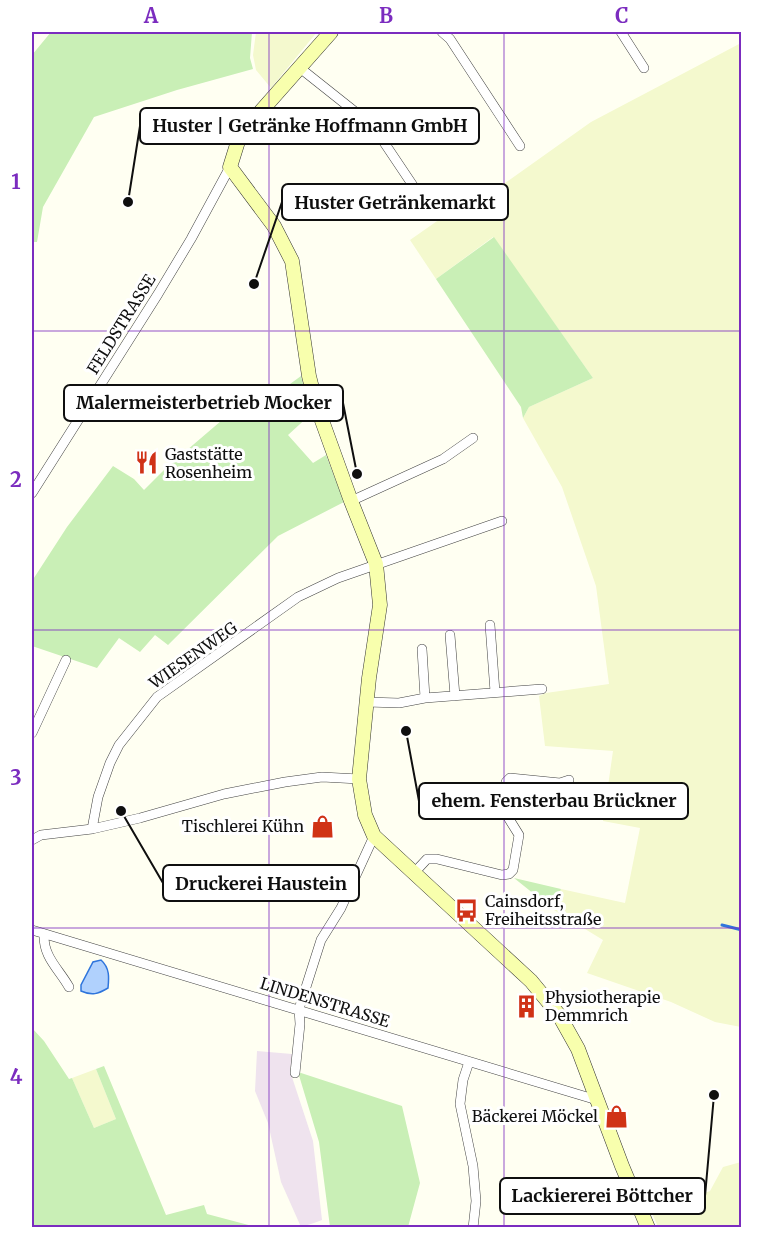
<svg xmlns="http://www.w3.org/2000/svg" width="773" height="1259" font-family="Merriweather,serif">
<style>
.industrial{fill:#efe3ee}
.farmland{fill:#f4f9ce}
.green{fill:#c9efb6}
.water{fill:#b0d1fd;stroke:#2f75dc;stroke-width:1.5}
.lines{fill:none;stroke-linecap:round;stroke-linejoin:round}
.stream{stroke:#2f75dc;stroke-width:3}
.street-casing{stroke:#424242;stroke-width:10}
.secondary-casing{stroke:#313131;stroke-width:15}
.street{stroke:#fff;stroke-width:9}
.secondary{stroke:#f8ffad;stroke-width:14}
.grid{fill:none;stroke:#7b2cbf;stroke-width:1.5;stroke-opacity:0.55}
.labels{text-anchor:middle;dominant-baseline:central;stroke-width:6;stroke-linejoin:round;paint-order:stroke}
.street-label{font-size:16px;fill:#0f0f0f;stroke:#fff}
.poi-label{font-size:16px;fill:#0f0f0f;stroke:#fff;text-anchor:start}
.leader{fill:none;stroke:#0f0f0f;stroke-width:2}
.callout-dot{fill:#0f0f0f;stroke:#fff;stroke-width:2}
.callout{fill:#fff;stroke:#0f0f0f;stroke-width:2}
.callout-label{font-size:18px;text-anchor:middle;font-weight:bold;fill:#0f0f0f}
.neatline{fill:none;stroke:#7b2cbf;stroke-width:2}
.grid-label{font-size:20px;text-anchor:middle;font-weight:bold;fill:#7b2cbf}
</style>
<rect width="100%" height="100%" fill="#fffff2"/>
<!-- industrial -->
<path class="industrial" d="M257 1051 292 1054 290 1071 313 1141 322 1220 314 1223 301 1227 281 1182 268 1123 255 1091Z"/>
<!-- farmland -->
<path class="farmland" d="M256 32H317L271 88 256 70 253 55Z
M741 43 740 929 741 1027 715 1022 671 1002 587 973 603 940 554 910 561 889 625 903 640 828 603 821 613 751 545 746 539 696 546 693 609 684 596 586 562 487 523 418 529 407 593 378 493 237 436 279 410 240 450 212 491 193 591 122Z
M96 1069 116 1119 94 1128 72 1078Z
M741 1162V1227H658L652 1213 710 1191 723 1167Z"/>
<!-- green -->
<path class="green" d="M51 32H252L250 58 253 69 177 90 94 117 43 207 37 242H32V55Z
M494 237 593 378 529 407 523 418 521 407 436 279Z
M301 376 311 414 288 435 313 463 326 455 344 502 278 536 168 645 155 635 140 652 119 638 97 668 32 646V581L67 527 113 466 134 479 144 490 166 468 228 415 238 422Z
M514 878 561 889 554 910Z
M32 1028 44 1041 69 1079 72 1078 94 1128 116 1119 96 1069 104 1066 166 1215 204 1205 207 1214 256 1227H32Z
M298 1072 402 1106 420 1183 408 1227H330L319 1142Z"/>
<!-- water -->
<path class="water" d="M101 960C110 968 109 978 108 988 98 994 92 996 81 991V985L93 962Z"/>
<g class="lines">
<!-- stream -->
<path class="stream" d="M722 925 742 930"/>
<defs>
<path id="street" d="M442 32 450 39 520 146
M621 32 644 68
M300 68 373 126 422 199
M32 493 158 294 191 239 230 167
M351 501 443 459 473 438
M490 625 495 692
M450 635 455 696
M422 649 425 698
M367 702 399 703 425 698 542 689
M32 733 66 660
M92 829 98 797 110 763 119 745 157 697 298 597 338 578 502 521
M32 840 41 835 92 829 140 818 224 794 285 782 322 777 359 779
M414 873 427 859H437L502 875 509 874 513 870 519 835 501 806 506 782 510 778 560 783 569 780
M32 930 597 1100
M44 934C43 957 59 969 69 987
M469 1062 463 1080 460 1104 473 1166 476 1201 473 1228
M295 1073 300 1024 299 1009 321 940 341 908 374 836"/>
<path id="secondary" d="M331 32 240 135 230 167 274 226 292 261 309 376 316 404 351 501 376 564 380 605 369 678 359 779 365 815 374 836 531 981 559 1015 578 1049 622 1166 648 1228"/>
</defs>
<!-- street casing -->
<use href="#street" class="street-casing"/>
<!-- secondary casing -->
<use href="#secondary" class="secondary-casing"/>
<!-- street -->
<use href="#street" class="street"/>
<!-- secondary -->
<use href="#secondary" class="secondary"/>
</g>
<!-- grid -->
<path class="grid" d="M269 32V1228M504 32V1228M32 331H742M32 630H742M32 928H742"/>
<!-- icons -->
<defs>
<symbol id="restaurant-bare" viewBox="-9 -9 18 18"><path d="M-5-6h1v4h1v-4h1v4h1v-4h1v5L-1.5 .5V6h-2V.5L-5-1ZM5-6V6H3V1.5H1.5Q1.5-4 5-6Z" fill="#d03217" stroke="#fff" stroke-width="2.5" paint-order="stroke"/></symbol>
<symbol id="shop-bare" viewBox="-9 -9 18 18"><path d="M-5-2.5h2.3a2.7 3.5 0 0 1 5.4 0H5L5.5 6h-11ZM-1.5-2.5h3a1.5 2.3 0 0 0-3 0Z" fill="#d03217" stroke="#fff" stroke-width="2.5" paint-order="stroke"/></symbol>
<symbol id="bus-bare" viewBox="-9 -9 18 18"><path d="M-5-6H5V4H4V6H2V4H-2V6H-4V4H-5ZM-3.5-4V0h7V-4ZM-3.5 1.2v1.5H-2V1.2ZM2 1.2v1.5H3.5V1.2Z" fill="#d03217" stroke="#fff" stroke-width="2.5" paint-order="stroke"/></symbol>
<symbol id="building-bare" viewBox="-9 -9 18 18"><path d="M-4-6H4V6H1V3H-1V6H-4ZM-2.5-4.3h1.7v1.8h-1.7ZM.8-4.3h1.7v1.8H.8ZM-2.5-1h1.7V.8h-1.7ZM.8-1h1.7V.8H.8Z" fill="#d03217" stroke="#fff" stroke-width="2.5" paint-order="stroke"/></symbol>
</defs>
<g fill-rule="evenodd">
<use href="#restaurant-bare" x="130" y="446" width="33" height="33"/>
<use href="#shop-bare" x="306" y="810" width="33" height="33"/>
<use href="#bus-bare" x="450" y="894" width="33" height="33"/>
<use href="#building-bare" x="510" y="990" width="33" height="33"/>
<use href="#shop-bare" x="600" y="1100" width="33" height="33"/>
</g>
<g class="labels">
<!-- street labels -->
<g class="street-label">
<text transform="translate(121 324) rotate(-58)">FELDSTRASSE</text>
<text transform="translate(193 655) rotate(-35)">WIESENWEG</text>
<text transform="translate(325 1002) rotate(17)">LINDENSTRASSE</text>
</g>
<!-- poi labels -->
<g class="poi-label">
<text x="165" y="454">Gaststätte<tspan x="165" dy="18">Rosenheim</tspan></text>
<text x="304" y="826" text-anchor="end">Tischlerei Kühn</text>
<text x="485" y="901">Cainsdorf,<tspan x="485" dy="18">Freiheitsstraße</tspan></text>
<text x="545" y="997">Physiotherapie<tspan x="545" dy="18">Demmrich</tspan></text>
<text x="598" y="1116" text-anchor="end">Bäckerei Möckel</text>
</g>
</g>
<!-- callouts -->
<path class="leader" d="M128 202L140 126M254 284L282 202M357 474L343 403M406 731L419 801M121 811L163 883M714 1095L705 1196"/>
<g class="callout-dot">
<circle cx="128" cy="202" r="6"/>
<circle cx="254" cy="284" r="6"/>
<circle cx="357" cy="474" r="6"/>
<circle cx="406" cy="731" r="6"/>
<circle cx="121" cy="811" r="6"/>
<circle cx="714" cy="1095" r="6"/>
</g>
<g class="callout">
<rect x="140" y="108" width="339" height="36" rx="6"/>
<rect x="282" y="184" width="226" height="36" rx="6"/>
<rect x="64" y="385" width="279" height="36" rx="6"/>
<rect x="419" y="783" width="269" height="36" rx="6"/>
<rect x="163" y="865" width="196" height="36" rx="6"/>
<rect x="500" y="1178" width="205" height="36" rx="6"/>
</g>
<g class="callout-label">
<text x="310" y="132">Huster | Getränke Hoffmann GmbH</text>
<text x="395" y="209">Huster Getränkemarkt</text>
<text x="204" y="409">Malermeisterbetrieb Mocker</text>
<text x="554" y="807">ehem. Fensterbau Brückner</text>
<text x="261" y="890">Druckerei Haustein</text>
<text x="602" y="1202">Lackiererei Böttcher</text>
</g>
<!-- border -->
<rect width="773" height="1259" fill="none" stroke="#ffffff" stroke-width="66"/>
<rect x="33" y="33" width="707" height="1193" class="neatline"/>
<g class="grid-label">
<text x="151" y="23">A</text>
<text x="386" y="23">B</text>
<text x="622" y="23">C</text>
<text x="16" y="189">1</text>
<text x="16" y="487">2</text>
<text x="16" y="785">3</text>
<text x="16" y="1084">4</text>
</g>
</svg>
